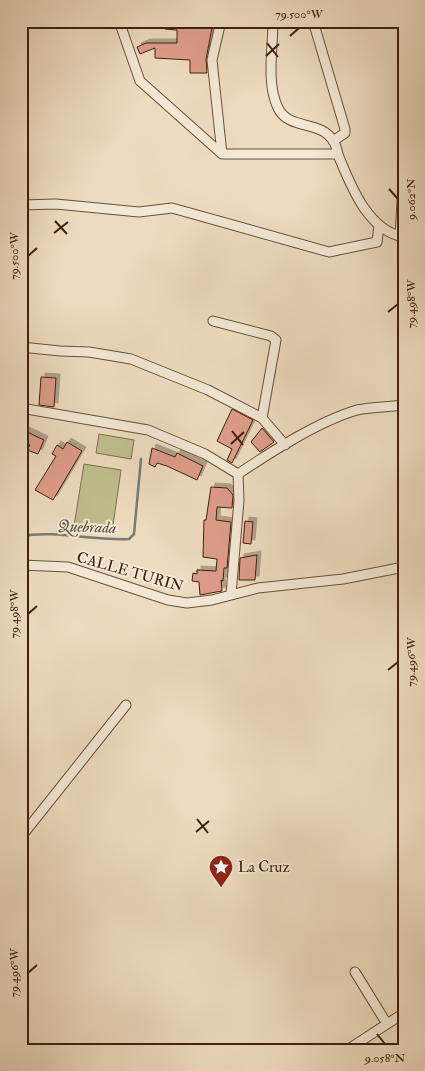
<svg xmlns="http://www.w3.org/2000/svg" width="425" height="1071" font-family="'IM FELL Double Pica',serif">
<style>
.green{fill:#bfbe8d;stroke:#7f704c}
.lines{fill:none;stroke-linecap:round;stroke-linejoin:round}
.stream{stroke:#767c74;stroke-width:2.5}
.building{fill:#dd9c8b;stroke:#3f210b;filter:url(#shadow)}
.minor-casing{stroke:#6a5038;stroke-width:11}
.minor{stroke:#f3e8d5;stroke-width:9}
.ticks{fill:none;stroke:#3f210b;stroke-width:2}
.labels{text-anchor:middle;dominant-baseline:central;stroke-width:4;stroke-linejoin:round;paint-order:stroke}
.street-label{font-size:15px;fill:#3f210b;stroke:#f3e8d5}
.poi-label{font-size:15px;fill:#3f210b;stroke:#f3e8d5;text-anchor:start}
.water-label{font-size:16px;font-style:italic;fill:#5b4f40;stroke:#f3e8d5}
.neatline{fill:none;stroke:#3f210b;stroke-width:2}
.ticks-label{font-size:12px;text-anchor:middle;fill:#3f210b}
</style>
<defs>
<filter id="shadow"><feDropShadow dx="4" dy="-4" stdDeviation="0" flood-color="#0004"/></filter>
</defs>
<rect width="100%" height="100%" fill="#eddbbf"/>
<filter id="stains"><feTurbulence type="fractalNoise" baseFrequency=".004" numOctaves="4"/><feColorMatrix values="0 0 0 0 .2 0 0 0 0 .09 0 0 0 0 .02 0 0 0 .5 -.17"/></filter>
<radialGradient id="worn" r=".72"><stop offset=".6" stop-color="#630" stop-opacity="0"/><stop offset="1" stop-color="#630" stop-opacity=".3"/></radialGradient>
<!-- green -->
<path class="green" d="M99 434 134 440 131 459 96 453Z
M84 464 121 470 112 532 74 526Z"/>
<g class="lines">
<!-- stream -->
<path class="stream" d="M21 536C57 530 93 541 129 539L134 534 141 459"/>
</g>
<!-- building -->
<path class="building" d="M165 21 212 28 206 59 207 73H190V60L155 58V48L140 54 137 47 146 43H177V30L165 29Z
M41 377 56 378 54 407 39 405Z
M232 409 253 420 232 463 227 460 232 449 217 441Z
M262 428 274 442 260 452 251 442Z
M25 431 44 440 38 454 27 450 30 445 21 441Z
M67 442 82 451 53 500 35 490 56 456 52 454 57 445 63 449Z
M152 448 175 457 177 453 203 466 197 480 167 466 157 463 155 467 149 464Z
M211 487 227 488 233 495 232 508 217 507 216 520 231 522 227 568H224L223 581 221 580 222 591 200 595 199 582 192 581 193 573 197 574V570L216 571 217 559 203 557 204 520H206Z
M245 521 253 522 251 544 243 543Z
M257 555 255 580H239L240 558Z"/>
<g class="lines">
<defs>
<path id="minor" d="M119 21 140 81 222 154H338
M221 21 212 60 222 154
M273 21C273 49 266 83 278 108 289 131 321 119 334 142 337 147 337 152 339 157 351 186 368 231 404 237
M313 21 345 129V133L333 141
M21 205 56 204 139 212 172 208 329 252 377 242 379 225
M400 237 404 167
M213 321 271 336 276 340 262 418
M21 347 60 351 89 352 131 359 208 390 262 418 285 445
M21 408 148 430 205 454 238 474C271 452 319 421 357 410 372 407 389 407 404 405
M21 565 68 567 168 600 187 603 212 600 258 588 343 579 404 567
M231 594 239 501 238 474
M21 837 126 705
M355 972 387 1024
M347 1050 404 1013"/>
</defs>
<!-- minor casing -->
<use href="#minor" class="minor-casing"/>
<!-- minor -->
<use href="#minor" class="minor"/>
</g>
<!-- ticks -->
<path class="ticks" d="M290 36 299 28M267 43 278 57M266 56 279 44M389 189 398 199M55 221 67 234M54 233 68 222M28 256 37 248M388 312 398 304M232 431 243 445M231 444 244 432M28 614 37 606M388 670 398 662M197 819 208 833M196 832 209 821M28 973 37 965M377 1034 385 1044"/>
<!-- icons -->
<defs>
<symbol id="sight-pin" viewBox="-11 -11 22 30"><path d="M0 17L-7.5 6A9.5 9.5 0 1 1 7.5 6Z" fill="#8f2418" stroke="#f3e8d5"/><path d="M0-6L1.8-2.2L6-1.7L2.9 1.2L3.7 5.4L0 3.3L-3.7 5.4L-2.9 1.2L-6-1.7L-1.8-2.2Z" fill="#fff"/></symbol>
</defs>
<g fill-rule="evenodd">
<use href="#sight-pin" x="207" y="853" width="28" height="38"/>
</g>
<g class="labels">
<!-- street labels -->
<g class="street-label">
<text transform="translate(130 572) rotate(16)">CALLE TURIN</text>
</g>
<!-- poi labels -->
<g class="poi-label">
<text x="238" y="867">La Cruz</text>
</g>
<!-- water labels -->
<g class="water-label">
<text transform="translate(87 527) rotate(2)">Quebrada</text>
</g>
</g>
<!-- margin -->
<rect width="425" height="1071" fill="none" stroke="#eddbbf" stroke-width="55"/>
<rect x="28" y="28" width="370" height="1016" class="neatline"/>
<g class="ticks-label">
<text x="299" y="18">79.500°W</text>
<text transform="translate(411 199) rotate(-90)" y="4">9.062°N</text>
<text transform="translate(14 256) rotate(-90)" y="4">79.500°W</text>
<text transform="translate(411 304) rotate(-90)" y="4">79.498°W</text>
<text transform="translate(14 614) rotate(-90)" y="4">79.498°W</text>
<text transform="translate(411 662) rotate(-90)" y="4">79.496°W</text>
<text transform="translate(14 973) rotate(-90)" y="4">79.496°W</text>
<text x="385" y="1062">9.058°N</text>
</g>
<rect width="100%" height="100%" filter="url(#stains)"/>
<rect width="100%" height="100%" fill="url(#worn)"/>
</svg>
